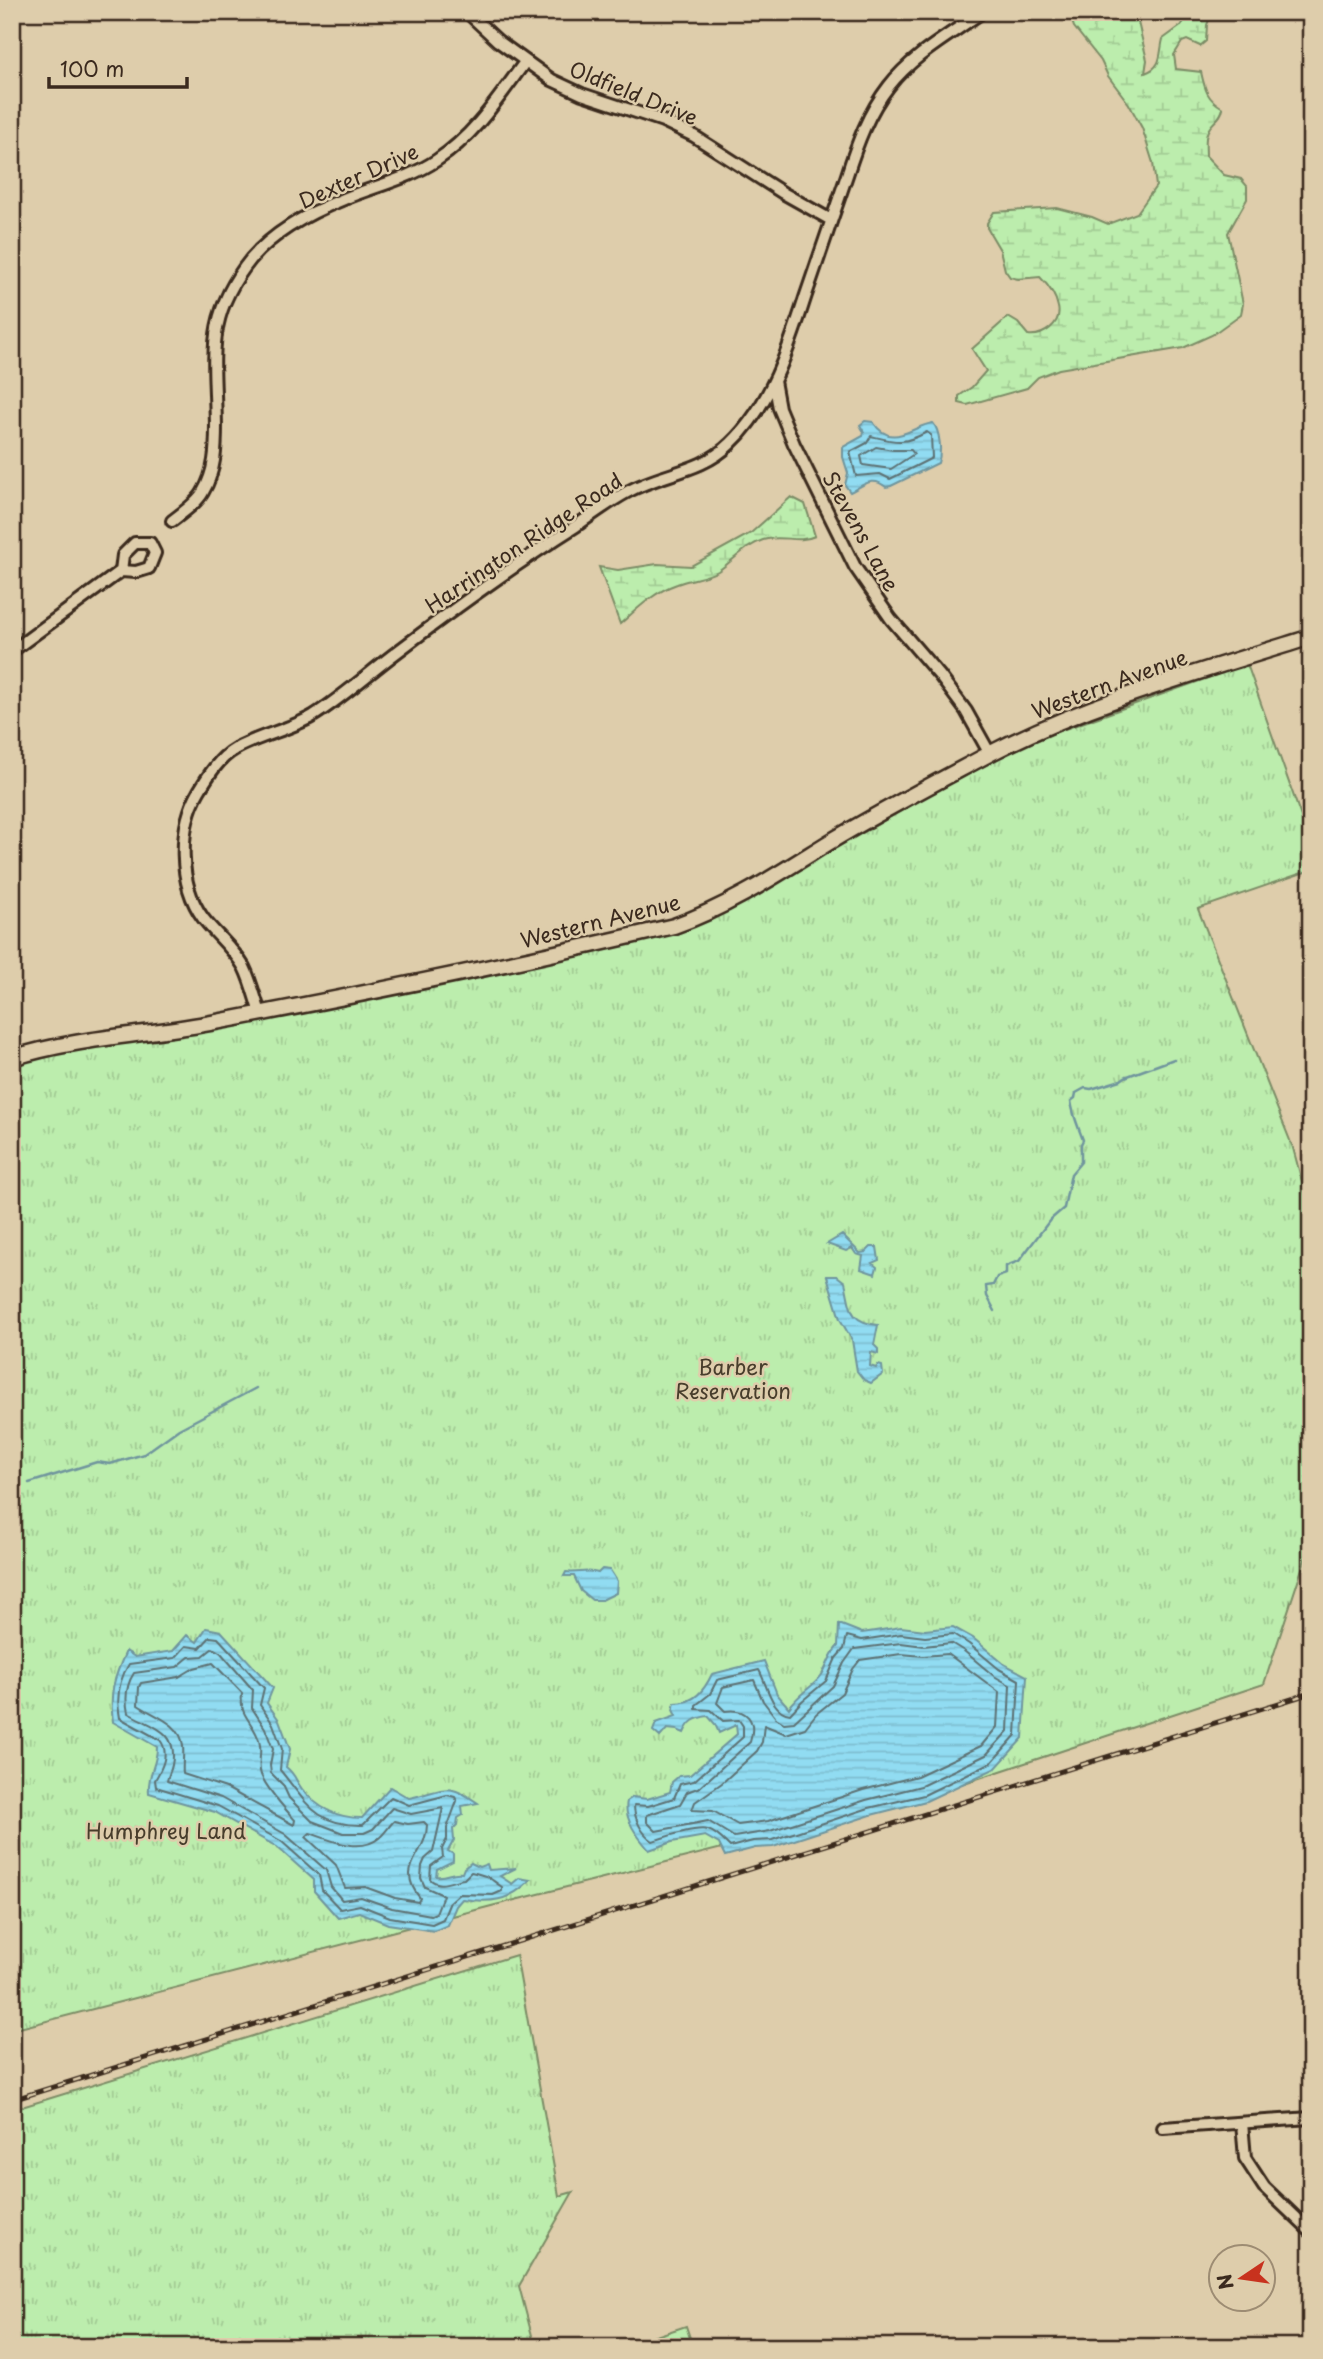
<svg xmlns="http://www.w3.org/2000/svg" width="1323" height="2359" font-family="'Playpen Sans',sans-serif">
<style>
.wetland{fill:url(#wetland-marsh);stroke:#7c8c66;stroke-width:2}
.park{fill:url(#park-tufts);stroke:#7c8c66;stroke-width:2}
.water{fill:url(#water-rules);stroke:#6f959d;stroke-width:2}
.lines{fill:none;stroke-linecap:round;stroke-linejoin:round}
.shore{stroke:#5d7173;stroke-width:2}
.stream{stroke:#6f959d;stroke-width:2.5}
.street-casing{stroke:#3b2a1e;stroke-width:16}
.secondary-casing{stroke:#3b2a1e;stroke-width:19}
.street{stroke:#decdab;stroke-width:10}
.secondary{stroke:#decdab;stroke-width:14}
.rail-casing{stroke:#3b2a1e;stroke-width:5}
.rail{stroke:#decdab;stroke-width:2.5;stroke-dasharray:8;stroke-linecap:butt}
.labels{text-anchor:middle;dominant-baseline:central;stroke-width:5;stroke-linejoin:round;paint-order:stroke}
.street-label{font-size:21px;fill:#3b2a1e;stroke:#decdab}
.park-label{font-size:21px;fill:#483e2c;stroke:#decdab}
</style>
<defs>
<pattern id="wetland-marsh" width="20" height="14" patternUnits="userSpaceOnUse" patternTransform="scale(1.75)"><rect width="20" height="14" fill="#bcedad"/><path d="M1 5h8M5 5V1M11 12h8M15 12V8" fill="none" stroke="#a2cb94"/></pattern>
<pattern id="park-tufts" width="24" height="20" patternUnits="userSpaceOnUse" patternTransform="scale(1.75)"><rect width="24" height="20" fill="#bcedad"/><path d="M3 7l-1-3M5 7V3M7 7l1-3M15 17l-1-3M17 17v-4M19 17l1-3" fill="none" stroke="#a2cb94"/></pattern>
<pattern id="water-rules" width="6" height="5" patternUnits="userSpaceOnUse" patternTransform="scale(1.75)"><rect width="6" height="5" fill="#91dcf2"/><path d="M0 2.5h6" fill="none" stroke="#7ebdcf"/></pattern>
</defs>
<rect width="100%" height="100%" fill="#decdab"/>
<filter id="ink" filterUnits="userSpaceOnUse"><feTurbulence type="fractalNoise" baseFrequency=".0143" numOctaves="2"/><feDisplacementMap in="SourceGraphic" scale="14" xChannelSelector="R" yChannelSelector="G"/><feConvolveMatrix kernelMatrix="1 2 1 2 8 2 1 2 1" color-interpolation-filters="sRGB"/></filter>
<g filter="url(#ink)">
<!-- wetland -->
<path class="wetland" d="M1069 12H1088L1089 21 1095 24 1120 12H1141L1137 18 1147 60 1145 73C1163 67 1159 54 1163 39L1182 25 1187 12H1212L1207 25 1206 41 1200 46 1187 40 1182 42 1174 55 1176 69 1201 72C1205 90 1207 99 1223 108 1221 118 1216 119 1210 127 1204 135 1206 147 1206 156L1224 175 1241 179 1247 186V199L1228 233 1243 304 1241 314 1212 335 1183 348 1059 369 1038 377 1027 388 967 405 959 403V396L972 387 986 371 972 349 1008 317 1018 323 1028 335C1043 337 1062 324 1058 307 1056 296 1048 285 1040 277L1018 279 1010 277 1005 270 1000 250 987 228V223L994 212 1057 208 1092 217 1108 224 1137 213 1156 186 1153 163 1142 128 1129 104 1108 76 1101 61 1074 27Z
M791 497 805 504 815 536C798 544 781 534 763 540 745 546 733 561 718 571 706 578 690 579 677 584 654 592 638 608 620 624L599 567 618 570 657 564 691 566 751 533Z"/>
<!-- park -->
<path class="park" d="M1247 664 1311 845V870L1198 909 1293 1148 1311 1215V1541L1264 1684 910 1801 503 1903 12 2030V1060L674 926 766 888 938 790 1034 740Z
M516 1955 559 2196 573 2192 519 2286 535 2347H12V2110Z
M686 2326 693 2347H623Z"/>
<!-- water -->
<path class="water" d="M865 421 873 422C892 451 913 425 933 423 940 431 942 452 938 463L891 486 886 487C872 475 863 486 850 492L845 485 848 473 843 457V447L863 436 864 432 860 425Z
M842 1235 860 1253 866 1252 871 1247H877L879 1260 872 1263 877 1267 875 1274 861 1269 863 1256 856 1254 852 1248 846 1251 827 1244Z
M827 1276H837L845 1282C851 1306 847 1322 878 1325L874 1345 878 1349V1354L871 1352 870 1366 876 1368 878 1365 882 1366 883 1374 871 1383 864 1380 857 1371 852 1340 840 1319Z
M602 1569 610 1570 617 1581 616 1593 602 1600H592L581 1591 574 1576H564L566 1572C578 1574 586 1569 598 1573Z
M839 1624 862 1633 901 1627 925 1630 953 1627 973 1638 1004 1664 1027 1676 1023 1738 996 1768 926 1801 871 1815 773 1847 755 1848 725 1856 719 1844 705 1836 672 1842 649 1850C638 1837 623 1819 627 1801L633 1797 647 1799 670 1792 672 1782 679 1776 690 1775 737 1734 736 1725 719 1733 715 1724 708 1716C695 1718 689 1721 684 1733L677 1730 667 1729 660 1737 653 1731 656 1723 676 1716 673 1710 675 1703C694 1703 704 1691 712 1674L764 1661 777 1694 789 1708C799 1693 813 1687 821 1676 828 1666 829 1655 838 1646Z
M206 1628 221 1631 273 1688 267 1703 279 1720 290 1749 286 1767C296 1775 295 1780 302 1789 318 1809 337 1818 362 1818L390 1787 409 1798C445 1791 445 1780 478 1803L462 1806 463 1815 458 1818 457 1825 453 1829 454 1840 448 1851 453 1854V1861L437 1869 436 1876C445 1878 452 1871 462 1873L464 1868 471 1863 479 1867 487 1864 489 1870 516 1868 500 1876 512 1884 519 1878 530 1880C509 1902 490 1903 462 1899L456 1906 448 1925 434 1931 388 1924 359 1912 338 1918 314 1891V1880L277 1847 215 1812 149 1793C147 1774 157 1766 157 1747L113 1722C109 1692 114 1678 126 1651L135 1657 173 1651 187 1635 197 1642Z"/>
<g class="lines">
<!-- shore -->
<path class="shore" d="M927 432 931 435 932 458 890 479 880 474 856 476 850 452 867 443 871 436C896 442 903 445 927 432Z
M876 447 893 450H911L914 454 891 469 863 465 861 456Z
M901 1634 925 1637 953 1634 969 1644 999 1669 1019 1680 1016 1735 992 1762 924 1795 869 1808 772 1840 753 1841 730 1847C724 1841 717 1833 708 1830 696 1826 665 1837 653 1841 642 1834 634 1819 634 1805L648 1806 674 1798 680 1784 694 1781 743 1737V1726L739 1720 723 1721 711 1710 696 1709V1705L710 1694 717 1680 759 1670C767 1684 771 1712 790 1714L802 1701 826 1681 836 1658 844 1649 847 1636 862 1640Z
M210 1637 218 1638 264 1688 260 1705 273 1724 282 1749 280 1770C306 1801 314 1826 363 1825L391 1797 409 1805 447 1795 455 1797 457 1801 447 1828V1839L442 1849 443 1857 431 1866 430 1879C440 1889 452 1880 464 1879L471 1872C491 1877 486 1876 502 1887V1891L493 1895 459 1894 450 1902 443 1919 432 1924 390 1917 360 1905 340 1909 322 1890 319 1875 281 1841 218 1806 156 1787 155 1780C162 1768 170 1753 160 1740L120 1718C116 1698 118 1681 129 1664L175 1658 186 1646 200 1648Z
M901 1643 924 1646 951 1643 964 1651 994 1676 1010 1685 1008 1731 986 1755 921 1786 866 1800 770 1831 734 1837 708 1821 656 1831 647 1822V1815L680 1804 687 1792 700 1787 750 1742C757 1720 747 1708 725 1711L717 1703 723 1687 754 1680 763 1701 776 1718 784 1723 794 1722 833 1686 844 1663 854 1649Z
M213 1648 221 1653 253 1690 252 1708 265 1728 273 1749 270 1765 271 1773 283 1785 289 1798 312 1821 343 1833H364L373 1829 392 1808 411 1814 443 1808 433 1852 425 1859 422 1866 421 1878 425 1887 443 1895 436 1913 431 1915 392 1908 361 1897 342 1900 331 1887 326 1870 285 1834 221 1798 167 1781C168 1775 171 1771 172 1765 179 1730 152 1727 128 1713 125 1699 126 1685 134 1673L177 1667 189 1657 203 1656Z
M901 1654 923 1656 948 1654 999 1692 997 1727 981 1746 917 1776 863 1790 768 1821 738 1825 713 1811 692 1810 695 1802 722 1783 757 1751 762 1742 764 1725 786 1734 805 1728 816 1714 842 1693 853 1669 860 1660Z
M213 1663 242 1693C240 1715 247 1715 256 1733 264 1748 258 1756 260 1771 262 1784 286 1810 295 1820L294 1825 226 1788 183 1774C182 1766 184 1755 183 1746 181 1723 154 1716 138 1705L139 1687 141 1683 179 1677 194 1668Z
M394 1821 408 1824 424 1822 427 1825C427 1855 394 1866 420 1898L418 1902 395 1898 365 1887 345 1888 336 1865 306 1837 310 1833C330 1840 360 1854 379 1838 385 1833 389 1826 394 1821Z"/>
<!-- stream -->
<path class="stream" d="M995 1311 987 1296 986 1286 993 1285 997 1277 1006 1274V1266L1019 1261 1050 1220 1064 1208 1071 1174 1081 1162V1144L1083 1140C1078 1126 1073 1116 1071 1101L1075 1098 1076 1093 1085 1088 1091 1089 1121 1080 1125 1077 1174 1059
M29 1483 97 1462 110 1464 144 1454 179 1429 256 1388"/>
<defs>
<path id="street" d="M467 12 498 41 552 80 582 94 663 121 694 136 783 193 831 220
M774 381 779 408 794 444 855 567 891 619 940 676 966 711 990 754
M172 521C182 513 197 503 203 492 215 472 216 449 216 426 215 357 204 317 251 259 274 232 311 212 344 199 375 186 409 179 437 160 475 135 499 97 525 62
M12 651 121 571 136 572 149 568 155 553 150 543H135L123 555 121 571
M260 1013C255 998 251 981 244 967 233 948 216 935 203 918 178 884 178 827 199 791 208 776 219 758 235 749 260 735 289 730 313 716 343 697 369 673 397 652 455 608 514 565 576 526 593 514 610 501 629 491 662 473 702 472 730 444 771 405 789 348 806 295 820 255 833 215 847 175 857 144 868 113 889 86 913 55 950 35 982 12
M1242 2123 1245 2158 1264 2187 1311 2232
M1163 2128 1311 2118"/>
<path id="secondary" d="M12 1058C78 1037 149 1035 216 1022 369 993 522 962 674 926 730 906 778 874 828 843 881 811 937 782 991 753 1092 701 1203 671 1311 637"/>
</defs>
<!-- street casing -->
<use href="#street" class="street-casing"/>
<!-- secondary casing -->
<use href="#secondary" class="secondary-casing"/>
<!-- street -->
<use href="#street" class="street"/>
<!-- secondary -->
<use href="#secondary" class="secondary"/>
<defs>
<path id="rail" d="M12 2100 1311 1693"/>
</defs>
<!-- rail casing -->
<use href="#rail" class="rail-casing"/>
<!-- rail -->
<use href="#rail" class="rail"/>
</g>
</g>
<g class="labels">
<!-- street labels -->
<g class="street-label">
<text transform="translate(634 92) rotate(22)">Oldfield Drive</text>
<text transform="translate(358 175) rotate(-24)">Dexter Drive</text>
<text transform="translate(862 531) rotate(61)">Stevens Lane</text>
<text transform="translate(523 542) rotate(-34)">Harrington Ridge Road</text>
<text transform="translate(1109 683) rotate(-20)">Western Avenue</text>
<text transform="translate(600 920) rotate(-14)">Western Avenue</text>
</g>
<!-- park labels -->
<g class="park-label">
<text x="733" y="1366">Barber<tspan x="733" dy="24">Reservation</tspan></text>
<text x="166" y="1830">Humphrey Land</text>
</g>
</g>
<!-- margin -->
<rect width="1323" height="2359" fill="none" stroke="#decdab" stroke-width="42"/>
<rect x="21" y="21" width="1281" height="2317" fill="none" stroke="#3b2a1e" stroke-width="2.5" filter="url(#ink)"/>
<!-- north arrow -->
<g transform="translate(1242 2278) rotate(257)"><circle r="33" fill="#decdab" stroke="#9d8c73" stroke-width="2"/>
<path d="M0-5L12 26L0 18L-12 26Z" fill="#c8321e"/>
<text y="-10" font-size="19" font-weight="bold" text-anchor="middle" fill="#3b2a1e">N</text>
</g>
<!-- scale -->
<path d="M49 77v10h138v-10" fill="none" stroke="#3b2a1e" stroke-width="3.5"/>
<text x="60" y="77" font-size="21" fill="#3b2a1e" stroke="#decdab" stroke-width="5" paint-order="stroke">100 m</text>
</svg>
